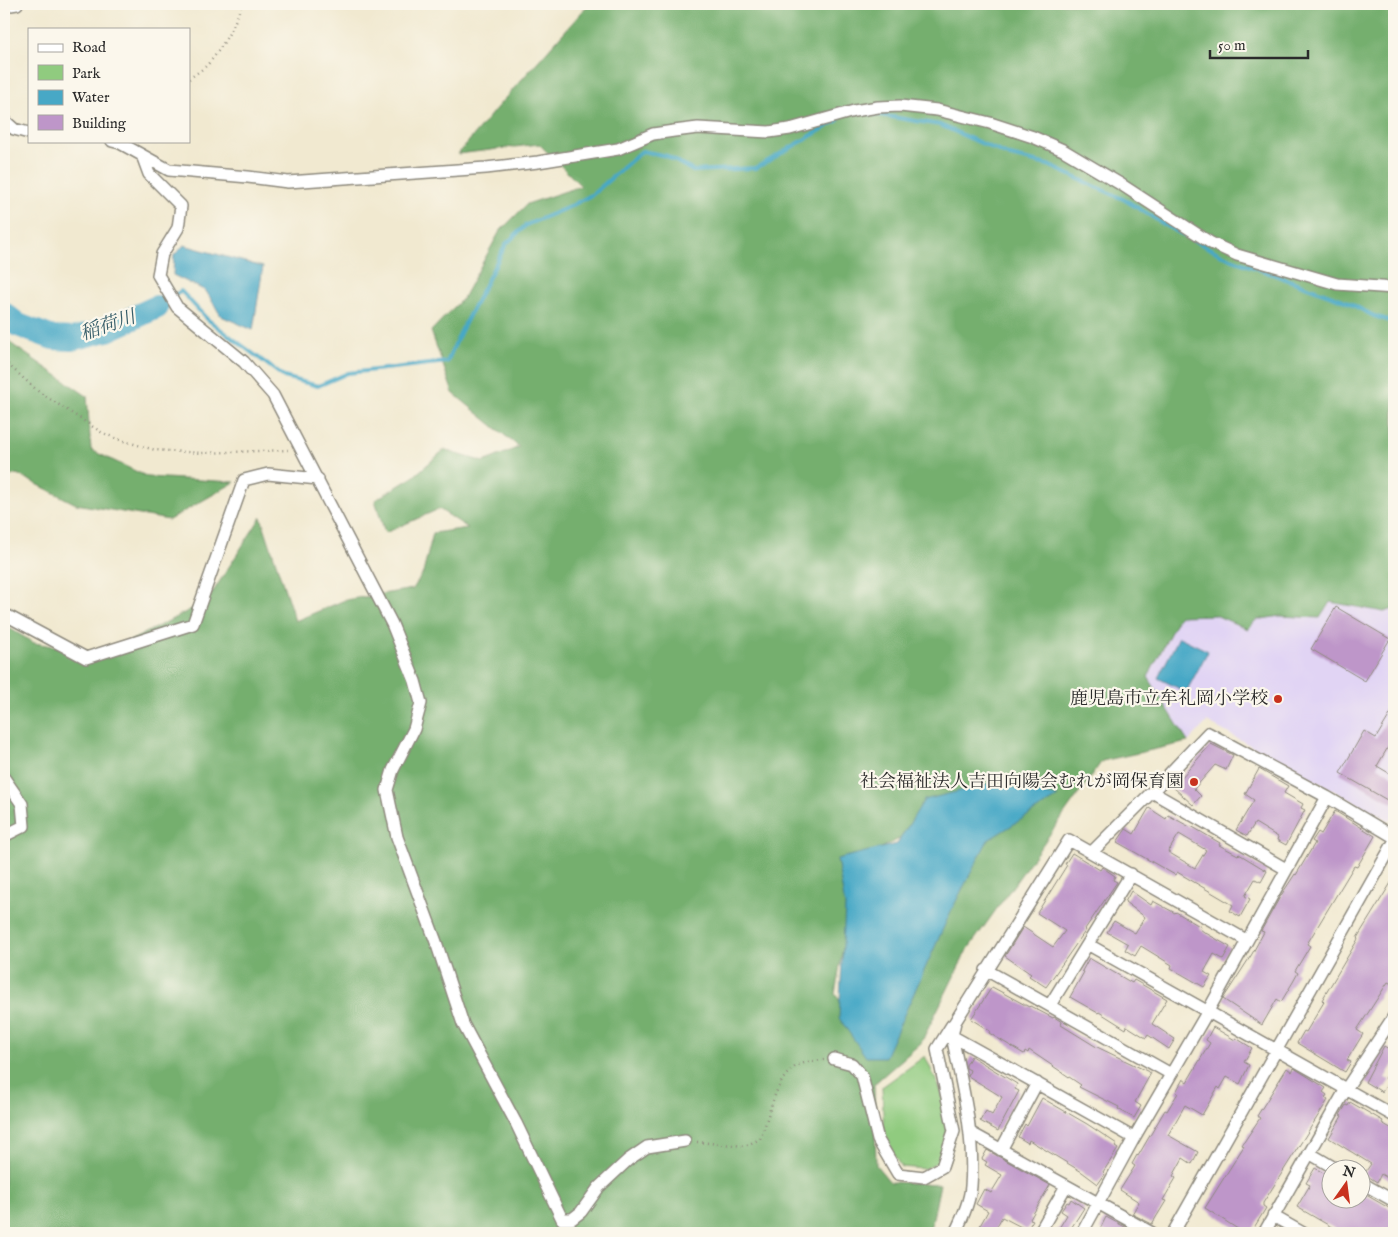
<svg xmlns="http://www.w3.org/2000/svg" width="1398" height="1237" font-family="'IM FELL English','Noto Serif JP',serif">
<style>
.built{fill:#e1d4f4}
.green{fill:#90cb7f;stroke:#5e7b55}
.forest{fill:#74af6e;stroke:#506d4c;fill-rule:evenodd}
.water{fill:#47a8c6;stroke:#396a78}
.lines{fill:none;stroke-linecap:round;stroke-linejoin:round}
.stream{stroke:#47a8c6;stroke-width:4}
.river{stroke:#47a8c6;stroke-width:24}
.building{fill:#be96c9;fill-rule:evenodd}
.street-casing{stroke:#8e8a7e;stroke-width:14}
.path{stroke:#8e8a7e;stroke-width:2.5;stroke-dasharray:1 4;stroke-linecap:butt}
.street{stroke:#fff;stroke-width:11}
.poi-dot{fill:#c8321e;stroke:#fbf7ec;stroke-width:2}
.labels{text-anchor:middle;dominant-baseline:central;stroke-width:4.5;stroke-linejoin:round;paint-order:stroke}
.poi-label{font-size:18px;fill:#2b2b2b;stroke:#fbf7ec;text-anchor:end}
.water-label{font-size:19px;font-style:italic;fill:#365d69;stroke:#fbf7ec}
</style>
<rect width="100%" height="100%" fill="#fbf7ec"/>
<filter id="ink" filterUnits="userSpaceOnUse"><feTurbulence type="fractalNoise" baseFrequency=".02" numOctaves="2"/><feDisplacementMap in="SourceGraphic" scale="10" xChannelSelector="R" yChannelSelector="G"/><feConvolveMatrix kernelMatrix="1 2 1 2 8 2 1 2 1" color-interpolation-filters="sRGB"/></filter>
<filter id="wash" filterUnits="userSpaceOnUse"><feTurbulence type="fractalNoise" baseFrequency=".0096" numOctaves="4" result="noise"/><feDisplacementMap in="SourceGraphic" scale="20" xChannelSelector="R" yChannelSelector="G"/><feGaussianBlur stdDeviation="1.12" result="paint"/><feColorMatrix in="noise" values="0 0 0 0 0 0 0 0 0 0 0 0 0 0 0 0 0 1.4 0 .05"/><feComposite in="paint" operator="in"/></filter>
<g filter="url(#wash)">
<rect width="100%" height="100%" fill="#f1e9d0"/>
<!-- built -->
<path class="built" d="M1330 602 1384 612 1394 609V819L1388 820 1207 722 1188 742 1148 677 1179 616 1215 615 1247 629 1256 620 1280 616 1320 618Z"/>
<!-- green -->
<path class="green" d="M925 1056 942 1093 948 1126 939 1161 925 1169 901 1167 884 1138 882 1087Z"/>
<!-- forest -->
<path class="forest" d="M589 4H1394V609L1384 612 1330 602 1320 618 1280 616 1256 620 1248 629 1215 615 1179 616 1148 677 1188 742 1102 761 966 952 921 1043 874 1084 876 1165 890 1182 940 1184 932 1223 927 1233H4V625L34 643 105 654 207 601 261 517 295 621 345 600 413 589 423 573 433 533 468 528 439 509 385 533 375 500 413 477 444 450 484 462 519 447 453 393 431 331 463 298 500 231 527 204 581 186 539 144 458 154 499 105ZM936 820 877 1051 835 994 858 860Z
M4 335 13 345 87 396 91 450 148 477 235 482 169 520 76 504 17 474 4 478Z"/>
<!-- water -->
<path class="water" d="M184 245 263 267 253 330 221 316 206 291 173 275 174 255Z
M1179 637 1208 651 1186 692 1158 678Z
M992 783 1058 797 988 840 952 909 885 1057H866L839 1018 845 906 837 859 897 844 924 800Z"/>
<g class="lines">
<!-- stream -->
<path class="stream" d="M868 113 940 125 1010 156 1048 165 1125 200 1172 229 1228 258 1343 300 1374 316 1394 322
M157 307 181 291 207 319 284 377 318 386 348 373 447 362 461 331 506 244 526 225 569 207 593 194 642 151 667 156 693 171 756 168 838 120"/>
<!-- river -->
<path class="river" d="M4 314 18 325 53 338 72 339 107 330 157 307"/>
</g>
<g id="blocks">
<!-- building -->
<path class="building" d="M1336 607 1390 639 1365 681 1311 649Z
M1394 708V737L1377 766 1394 776V804L1340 773 1364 731 1376 738Z
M1211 744 1233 755 1226 770 1215 765 1194 789 1201 796 1193 805 1173 787Z
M1259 769 1288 786 1284 793 1303 804 1301 808 1305 810 1286 845 1277 840 1278 837 1273 834 1255 823 1247 836 1236 830 1254 800 1245 794Z
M1149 808 1166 819 1168 815 1190 827 1191 826 1220 843 1219 845 1238 855 1239 854 1267 871 1261 882 1255 879 1245 896 1250 899 1240 917 1230 911 1233 905 1177 872 1175 875 1117 842 1126 829 1134 834ZM1179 834 1206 850 1195 868 1168 852Z
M1335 811 1375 836 1357 867 1354 866 1307 944 1310 946 1295 971 1298 973 1293 982 1281 1002 1277 999 1262 1025 1223 999 1252 954 1264 932 1261 931 1280 897 1295 874 1296 875 1315 843 1312 841 1318 832 1321 834Z
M1072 853 1100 870 1102 867 1115 876 1113 880 1117 882 1085 929 1086 930 1046 987 1029 976 1031 974 1005 956 1023 927 1053 947 1065 931 1037 913 1067 865 1065 864Z
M1394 878V985L1388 982 1357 1030 1363 1034 1347 1060 1351 1062 1345 1072 1297 1043 1304 1031 1306 1032 1324 1002 1322 1000 1358 939 1357 938Z
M1131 891 1151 905 1153 901 1175 913 1176 912 1201 927 1200 929 1204 932 1230 947 1223 959 1214 954 1204 972 1211 976 1204 987 1171 968 1172 965 1141 946 1135 956 1125 950 1128 944 1107 932 1114 921 1135 933 1145 917 1125 902Z
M1089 958 1132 983 1134 980 1167 999 1152 1024 1175 1039 1169 1049 1148 1035 1146 1038 1127 1026 1126 1029 1099 1012 1098 1013 1070 997 1084 972 1082 971Z
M992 987 1029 1007 1030 1006 1053 1018 1054 1017 1062 1022 1061 1025 1095 1046 1151 1073 1135 1102 1141 1106 1134 1118 1118 1109 1119 1107 1079 1087 1081 1085 1029 1050 1028 1053 1025 1051 1024 1054 989 1033 990 1031 971 1019Z
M1213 1027 1235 1040 1236 1038 1252 1048 1244 1062 1249 1065 1240 1084 1227 1077 1220 1089 1218 1087 1202 1115 1185 1105 1168 1135 1198 1152 1192 1164 1183 1158 1173 1176 1176 1178 1163 1200 1166 1201 1152 1224 1132 1214 1139 1202 1120 1190 1135 1166 1132 1164 1137 1155 1138 1156 1165 1110 1167 1111 1178 1093 1176 1092 1183 1079 1187 1082 1210 1043 1206 1040Z
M1384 1046 1394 1052V1063L1385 1078 1390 1080 1382 1092 1365 1082Z
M971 1056 1017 1084 1015 1089 1019 1091 998 1131 980 1121 986 1111 992 1115 1002 1097 968 1076 970 1070 966 1068V1065Z
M1287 1068 1292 1072 1294 1068 1326 1088 1323 1092 1327 1095 1325 1098 1328 1100 1263 1203V1206L1266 1208 1255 1226 1251 1233H1244L1205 1208 1244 1146 1242 1145 1260 1118 1257 1116Z
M1042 1098 1087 1124 1117 1144 1115 1147 1118 1149 1103 1172 1105 1174 1098 1184 1082 1172 1029 1140 1028 1143 1018 1137 1025 1124 1027 1126Z
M1350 1102 1383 1121 1382 1123 1394 1130V1182L1381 1174 1377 1182 1364 1174 1371 1164 1329 1138 1342 1116 1340 1115 1346 1105 1348 1106Z
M987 1150 1050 1185 1030 1219 1033 1220 1027 1230 1002 1217 993 1233H976L988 1211 976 1204 984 1189 991 1193 1002 1175 985 1165 987 1162 982 1159Z
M1315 1168 1330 1177V1200H1360L1361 1192 1394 1211V1233H1342L1297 1207 1310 1185 1306 1183Z
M1071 1199 1084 1208 1068 1233H1056L1067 1215 1061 1211 1067 1202 1069 1203Z
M1106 1217 1125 1227 1137 1233H1108L1100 1229Z"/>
</g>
</g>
<g filter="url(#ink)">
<use href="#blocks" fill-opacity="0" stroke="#8e8a7e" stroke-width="1"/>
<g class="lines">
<defs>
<path id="street" d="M4 6 17 4
M4 120 14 129 29 133
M112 141 120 143 169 170 248 177 288 182 486 168 538 162 618 149 653 134 674 131 698 128 769 132 790 129 854 111 878 107 900 106 937 110 990 123 1033 137 1063 150 1122 185 1211 243 1237 255 1337 284 1394 288
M142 155 149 174 181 206 178 228 162 254 158 275 177 307 244 362 273 395 392 624 415 681 421 703 414 729 393 770 387 790 397 837 436 942 463 1024 516 1123 562 1219H572L581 1212 599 1187 628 1160 647 1147 685 1141
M4 614 86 658 193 624 244 480 268 474 318 479
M4 778 22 804 24 826 4 836
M1152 792 1286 869
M1092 852 1152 792 1208 733 1327 797 1394 837
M1089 945 1394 1116
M986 970 1171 1074
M1050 1005 1131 874
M952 1036 1134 1138
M834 1059 852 1064 862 1076 878 1140 898 1174 924 1177 942 1167 954 1131 937 1049 952 1025
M971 1133 1152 1233
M1001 1150 1037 1083
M1309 1153 1338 1170
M1360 1182 1394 1201
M1273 1216 1303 1233
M955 1233C962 1219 970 1202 971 1186 975 1135 962 1085 952 1036L955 1022 1069 840 1246 940
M1039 1233 1066 1186
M1082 1233 1134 1138 1208 1011 1327 797
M1173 1233 1394 842
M1264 1233 1346 1089 1394 1016"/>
</defs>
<!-- street casing -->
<use href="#street" class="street-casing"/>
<!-- path -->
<path class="path" d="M189 79C194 75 200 71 205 67 218 55 238 21 241 4
M4 361 39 392 101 432 117 439 155 450 201 453 288 450
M697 1142 745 1146 760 1139C769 1118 773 1087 790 1071 799 1062 812 1061 824 1060"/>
<!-- street -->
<use href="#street" class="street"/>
</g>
</g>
<!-- markers -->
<g class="poi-dot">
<circle cx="1278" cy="699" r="5"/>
<circle cx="1194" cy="782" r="5"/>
</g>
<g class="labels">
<!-- poi labels -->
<g class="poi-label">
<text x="1268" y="699">鹿児島市立牟礼岡小学校</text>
<text x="1184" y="782">社会福祉法人吉田向陽会むれが岡保育園</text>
</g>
<!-- water labels -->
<g class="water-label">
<text transform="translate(108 326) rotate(-19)">稲荷川</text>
</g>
</g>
<!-- margin -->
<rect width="1398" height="1237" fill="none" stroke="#fbf7ec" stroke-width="20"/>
<!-- legend -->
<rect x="28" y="28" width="162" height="115" fill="#fbf7ec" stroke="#a8a59f"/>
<rect x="38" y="44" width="25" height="8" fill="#ffffff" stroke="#a8a59f"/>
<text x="72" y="52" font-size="15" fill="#2b2b2b">Road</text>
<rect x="38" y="65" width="25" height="15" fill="#90cb7f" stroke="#a8a59f"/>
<text x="72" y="78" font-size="15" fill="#2b2b2b">Park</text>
<rect x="38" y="90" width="25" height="15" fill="#47a8c6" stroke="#a8a59f"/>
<text x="72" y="102" font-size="15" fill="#2b2b2b">Water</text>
<rect x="38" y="115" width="25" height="15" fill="#be96c9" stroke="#a8a59f"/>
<text x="72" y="128" font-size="15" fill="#2b2b2b">Building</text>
<!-- north arrow -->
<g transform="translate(1346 1184) rotate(14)"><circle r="24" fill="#fbf7ec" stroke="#a8a59f"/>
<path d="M0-4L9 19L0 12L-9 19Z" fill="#c8321e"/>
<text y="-8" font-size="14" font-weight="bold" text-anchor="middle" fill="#2b2b2b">N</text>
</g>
<!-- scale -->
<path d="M1210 50v8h98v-8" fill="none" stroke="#2b2b2b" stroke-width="2.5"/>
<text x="1218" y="50" font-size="15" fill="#2b2b2b" stroke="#fbf7ec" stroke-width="4" paint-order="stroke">50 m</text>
</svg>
